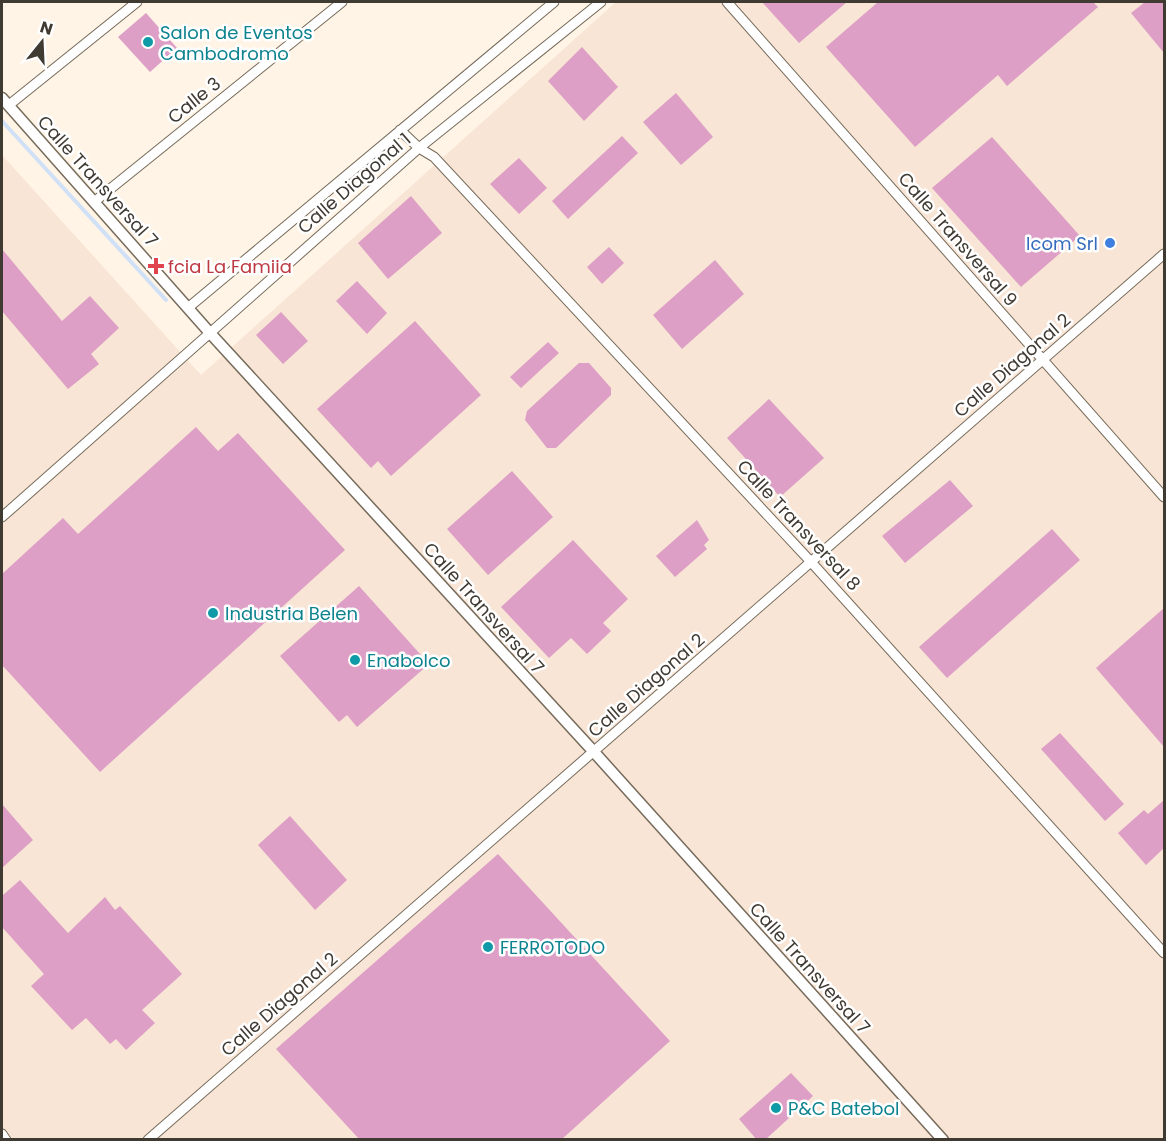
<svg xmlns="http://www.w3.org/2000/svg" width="1166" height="1141" font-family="Poppins,sans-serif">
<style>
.industrial{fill:#f8e5d6}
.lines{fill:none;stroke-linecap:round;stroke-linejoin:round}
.stream{stroke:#d0e0f6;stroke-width:4}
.building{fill:#dd9fc5}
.minor-casing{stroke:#766b5b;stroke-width:11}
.tertiary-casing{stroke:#766b5b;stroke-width:13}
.minor{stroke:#fff;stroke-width:9}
.tertiary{stroke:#fff;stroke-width:10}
.culture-dot{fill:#0f9aa8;stroke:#fff;stroke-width:2}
.shop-dot{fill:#3f7fe0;stroke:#fff;stroke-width:2}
.health-dot{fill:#e0444e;stroke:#fff;stroke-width:2}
.labels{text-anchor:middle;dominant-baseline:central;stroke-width:5;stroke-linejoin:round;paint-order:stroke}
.culture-label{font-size:18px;fill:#0d838f;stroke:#fff;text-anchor:start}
.street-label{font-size:18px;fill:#3f3a32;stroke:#fff}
.shop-label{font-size:18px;fill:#366cbe;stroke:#fff;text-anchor:end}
.health-label{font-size:18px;fill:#be3a42;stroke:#fff;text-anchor:start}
</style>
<rect width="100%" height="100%" fill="#fff4e5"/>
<!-- industrial -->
<path class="industrial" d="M616 2H1164V1139H2V155L201 375Z"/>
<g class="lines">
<!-- stream -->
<path class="stream" d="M2 121 166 300"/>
</g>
<!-- building -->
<path class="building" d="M762 2H847L799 43Z
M878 2H1093L1098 7 1007 86 998 75 915 147 826 47Z
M1145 2H1164V53L1131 13Z
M146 13 177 48 150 72 118 37Z
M582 47 618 87 584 121 548 81Z
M676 93 713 137 681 165 643 122Z
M622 136 638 153 568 219 552 201Z
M992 137 1080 236 1021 287 932 188Z
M519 158 547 188 519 214 490 184Z
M411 196 442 233 388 279 358 243Z
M609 247 624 263 602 284 587 267Z
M2 249 62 321 90 296 119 328 91 354 99 364 68 389 2 311Z
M715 260 744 294 682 349 653 315Z
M357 281 387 313 367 334 336 301Z
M281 312 308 341 283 364 256 335Z
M415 321 481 395 391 476 378 461 371 468 317 409Z
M548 342 559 353 521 388 510 377Z
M579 363H589L611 388V395L556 448H547L525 420 527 411Z
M769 399 824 458 780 497 727 438Z
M196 427 218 451 238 433 345 550 100 772 2 665V574L63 518 78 534Z
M512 471 553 517 488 575 447 529Z
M950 480 973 506 905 563 882 536Z
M697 520 709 540 704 545 707 549 675 577 656 556Z
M1052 529 1080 560 947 678 919 647Z
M573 540 628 599 603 623 611 631 587 654 571 638 549 658 501 607Z
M359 586 429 664 357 727 347 715 339 722 280 656Z
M1164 608V747L1096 668Z
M1060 733 1124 804 1105 821 1041 749Z
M1164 800V848L1146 865 1118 833 1144 810 1148 814Z
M2 804 33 840 2 868Z
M290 816 347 880 315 910 258 845Z
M498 854 670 1041 561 1140H360L276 1049Z
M20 880 68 933 105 897 115 910 120 906 182 974 142 1010 155 1023 126 1050 116 1039 110 1044 86 1018 72 1030 31 986 44 974 2 927V896Z
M791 1073 813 1096 765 1140H757L739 1119Z"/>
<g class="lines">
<defs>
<path id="minor" d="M727 2 1164 497
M9 105 137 2
M400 130 419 148 434 157 812 563 1164 953
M94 202 342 2
M189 307 554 2
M2 517 419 148 601 2
M2 1134 6 1140
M148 1140 1164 254"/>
<path id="tertiary" d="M2 98 210 333 594 752 943 1140"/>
</defs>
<!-- minor casing -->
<use href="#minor" class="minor-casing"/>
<!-- tertiary casing -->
<use href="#tertiary" class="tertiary-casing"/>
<!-- minor -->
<use href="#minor" class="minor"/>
<!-- tertiary -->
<use href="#tertiary" class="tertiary"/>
</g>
<!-- markers -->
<g class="culture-dot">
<circle cx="148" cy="42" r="6"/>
<circle cx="213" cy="613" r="6"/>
<circle cx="355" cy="660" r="6"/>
<circle cx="488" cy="947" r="6"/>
<circle cx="776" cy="1108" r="6"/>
</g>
<circle class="shop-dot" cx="1110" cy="243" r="6"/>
<path class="health-dot" d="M153 257h6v6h6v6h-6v6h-6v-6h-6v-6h6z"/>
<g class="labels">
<!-- culture labels -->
<g class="culture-label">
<text x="160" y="32">Salon de Eventos<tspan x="160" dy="21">Cambodromo</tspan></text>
<text x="225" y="613">Industria Belen</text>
<text x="367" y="660">Enabolco</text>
<text x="500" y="947">FERROTODO</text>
<text x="788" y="1108">P&amp;C Batebol</text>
</g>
<!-- street labels -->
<g class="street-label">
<text transform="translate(194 100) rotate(-39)">Calle 3</text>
<text transform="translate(98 181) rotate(48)">Calle Transversal 7</text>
<text transform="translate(354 183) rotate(-41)">Calle Diagonal 1</text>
<text transform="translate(958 239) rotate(49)">Calle Transversal 9</text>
<text transform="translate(1012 365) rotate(-41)">Calle Diagonal 2</text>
<text transform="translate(799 525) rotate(47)">Calle Transversal 8</text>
<text transform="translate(484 608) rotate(48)">Calle Transversal 7</text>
<text transform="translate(646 685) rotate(-41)">Calle Diagonal 2</text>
<text transform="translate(810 968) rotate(48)">Calle Transversal 7</text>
<text transform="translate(279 1004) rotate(-41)">Calle Diagonal 2</text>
</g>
<!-- shop labels -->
<g class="shop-label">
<text x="1098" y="243">Icom Srl</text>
</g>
<!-- health labels -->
<g class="health-label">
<text x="168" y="266">fcia La Famiia</text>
</g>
</g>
<!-- border -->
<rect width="1166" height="1141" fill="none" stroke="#3f3a32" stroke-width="6"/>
<!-- north arrow -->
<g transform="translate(42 42) rotate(18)" stroke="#ffffff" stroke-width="4.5" paint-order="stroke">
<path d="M0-4.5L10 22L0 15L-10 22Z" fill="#3f3a32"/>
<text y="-9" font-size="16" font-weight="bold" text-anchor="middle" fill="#3f3a32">N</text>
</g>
</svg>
